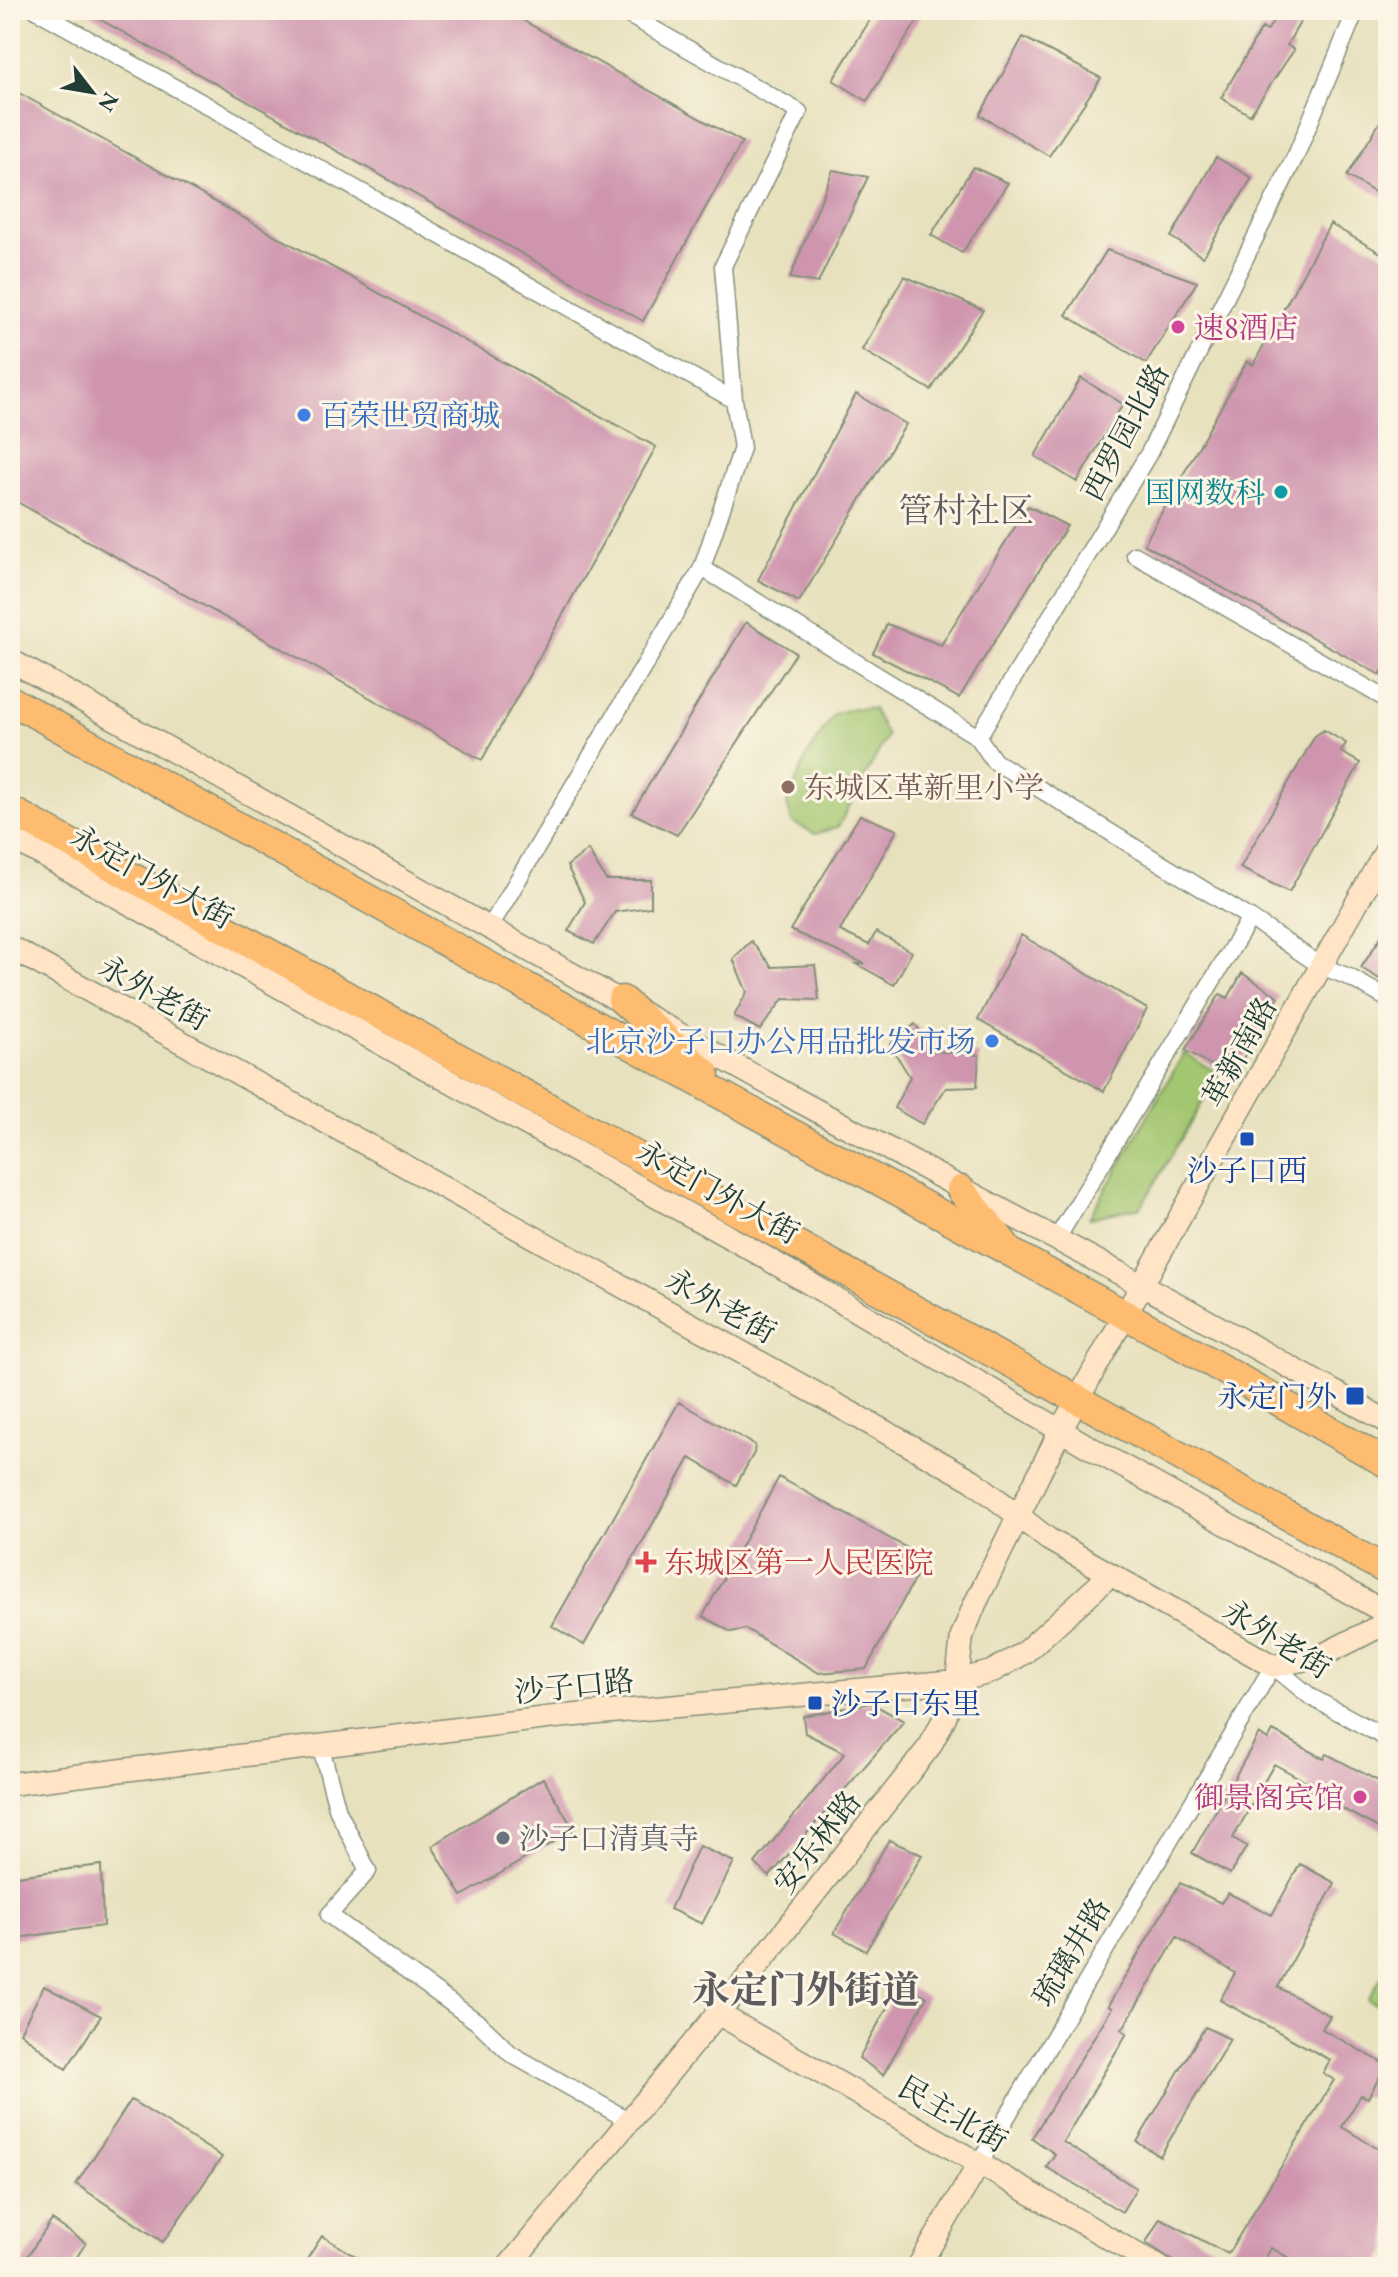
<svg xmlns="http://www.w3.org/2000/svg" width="1398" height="2277" font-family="'EB Garamond','Noto Serif SC',serif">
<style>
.green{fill:#a3c66f;stroke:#618252;stroke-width:2}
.building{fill:#cf95af}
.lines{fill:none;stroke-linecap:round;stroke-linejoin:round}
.street-casing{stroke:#848f79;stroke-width:19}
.secondary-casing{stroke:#848f79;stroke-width:25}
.highway-casing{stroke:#848f79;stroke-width:31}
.street{stroke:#fff;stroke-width:16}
.secondary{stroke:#ffe4c6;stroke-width:22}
.highway{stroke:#febc70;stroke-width:28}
.hotel-dot{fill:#d1479c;stroke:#fcf5e5;stroke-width:3}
.shop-dot{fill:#3f7fe0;stroke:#fcf5e5;stroke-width:3}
.culture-dot{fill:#0f9aa8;stroke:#fcf5e5;stroke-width:3}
.education-dot{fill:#8d6e63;stroke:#fcf5e5;stroke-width:3}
.transit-dot{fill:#1a4fb4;stroke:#fcf5e5;stroke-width:3}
.health-dot{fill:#e0444e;stroke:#fcf5e5;stroke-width:3}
.worship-dot{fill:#6b7280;stroke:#fcf5e5;stroke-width:3}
.labels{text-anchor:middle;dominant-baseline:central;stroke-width:6;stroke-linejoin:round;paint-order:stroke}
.hotel-label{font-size:30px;fill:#b23c85;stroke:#fcf5e5;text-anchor:start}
.shop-label{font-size:30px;fill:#366cbe;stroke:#fcf5e5;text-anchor:start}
.street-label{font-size:30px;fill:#1f3d34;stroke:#fcf5e5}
.culture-label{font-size:30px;fill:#0d838f;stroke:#fcf5e5;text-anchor:end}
.education-label{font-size:30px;fill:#785e54;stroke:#fcf5e5;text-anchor:start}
.transit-label{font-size:30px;fill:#164399;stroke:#fcf5e5}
.health-label{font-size:30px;fill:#be3a42;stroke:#fcf5e5;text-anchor:start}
.worship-label{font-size:30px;fill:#5b616d;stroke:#fcf5e5;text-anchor:start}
.quarter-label{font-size:34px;fill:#5d5c5f;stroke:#fcf5e5}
.district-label{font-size:38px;font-weight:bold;fill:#5d5c5f;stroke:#fcf5e5}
</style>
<rect width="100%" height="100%" fill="#fcf5e5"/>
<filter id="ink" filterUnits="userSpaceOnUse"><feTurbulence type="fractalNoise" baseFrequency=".0125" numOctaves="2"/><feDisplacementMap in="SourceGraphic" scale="16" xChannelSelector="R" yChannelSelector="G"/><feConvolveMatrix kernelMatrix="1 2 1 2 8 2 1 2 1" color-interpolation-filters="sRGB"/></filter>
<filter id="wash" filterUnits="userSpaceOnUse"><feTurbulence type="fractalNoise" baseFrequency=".006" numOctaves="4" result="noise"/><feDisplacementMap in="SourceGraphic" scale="32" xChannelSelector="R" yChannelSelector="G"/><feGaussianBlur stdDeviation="1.8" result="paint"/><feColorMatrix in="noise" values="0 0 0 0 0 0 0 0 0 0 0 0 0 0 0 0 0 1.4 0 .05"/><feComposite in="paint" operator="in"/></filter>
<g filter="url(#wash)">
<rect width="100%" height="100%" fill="#e8e1be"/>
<!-- green -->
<path class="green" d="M853 708 873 709 887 736 838 827 815 834 792 822 787 803 807 756 834 714Z
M1184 1053 1219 1074 1141 1207 1089 1218Z
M1388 1965V2011L1368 2000Z"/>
<g id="blocks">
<!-- building -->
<path class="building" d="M83 10H504L742 142 643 321Z
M876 10H924L867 101 833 80Z
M1280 10H1307L1287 45 1294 50 1250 115 1221 98 1262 28 1267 31Z
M1023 37 1101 78 1049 156 980 115Z
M10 88 656 447 482 760 10 498Z
M1388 109V200L1347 176Z
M1216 157 1252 178 1203 257 1171 237Z
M973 167 1008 183 962 253 931 235Z
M833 170 868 177 818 283 790 278Z
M1330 224 1388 257V661L1380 675 1144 544 1247 361 1253 365Z
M1107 250 1197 282 1146 363 1066 315Z
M904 276 983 310 931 390 862 350Z
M1081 378 1123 404 1077 482 1035 456Z
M856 394 906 424 799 602 758 580Z
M1028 506 1067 526 959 698 873 653 887 624 941 645Z
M746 622 796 653 677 835 632 813Z
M1324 730 1346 743 1341 752 1360 763 1289 892 1240 868 1315 736Z
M860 815 897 830 840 931 869 945 876 932 912 952 894 985 857 964H865L790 930Z
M588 850 606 880H651V907L615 912 594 944 568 931 585 902 567 866Z
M1388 926V984L1361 968Z
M1021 935 1147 1009 1104 1091 978 1020Z
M751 941 772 967 815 965 819 1000 783 999 760 1030 734 1016 747 992 733 959Z
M1242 973 1279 997 1232 1077 1185 1050 1220 994 1228 998Z
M915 1024 934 1051 979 1055 977 1087 946 1088 922 1124 894 1108 910 1077 890 1045Z
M679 1402 755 1445 754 1453 736 1485 690 1458 584 1645 552 1626Z
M779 1477 916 1553 922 1560 919 1571 866 1669 819 1673 746 1629 731 1632 703 1616Z
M871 1703 904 1721 769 1877 755 1863 845 1753 805 1733 803 1716Z
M1273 1731 1324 1759 1327 1754 1388 1786V1833L1307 1790 1310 1784 1274 1764 1233 1838 1247 1846 1230 1874 1192 1853 1259 1734 1268 1740Z
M543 1778 574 1830 462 1896 432 1846Z
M889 1840 922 1855 866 1951 834 1933Z
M699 1846 734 1862 702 1924 670 1909Z
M1300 1864 1335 1883 1278 1987 1330 2016 1322 2029 1386 2065 1368 2098 1361 2095 1342 2127 1388 2155V2250L1377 2267H1306L1271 2248 1260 2267H1183L1146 2243 1160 2218 1228 2254 1334 2080 1323 2073 1330 2060 1220 2000 1235 1973 1177 1937 1122 2030 1127 2033 1063 2142 1136 2188 1122 2212 1046 2167 1055 2154 1032 2138 1112 2008 1108 2006 1180 1883 1221 1903 1228 1893 1272 1915Z
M101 1865 103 1926 10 1939V1877Z
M901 1983 927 1997 883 2075 859 2058Z
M44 1986 101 2016 66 2069 20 2032Z
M1205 2027 1230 2039 1160 2156 1137 2142Z
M131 2100 222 2157 163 2242 76 2184Z
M52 2220 86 2243 70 2267H20Z
M322 2236 374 2267H302Z"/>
</g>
</g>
<g filter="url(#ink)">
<use href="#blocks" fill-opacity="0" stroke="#848f79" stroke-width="2"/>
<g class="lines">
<defs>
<path id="street" d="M36 10 734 400
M1135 555 1388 700
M702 568 978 737 994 761 1250 918 1321 966 1349 977 1388 999
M978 737 1149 453 1297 153 1356 10
M490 927 702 568 742 448 734 400 723 266 799 112 620 10
M1056 1240 1250 918
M320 1744 338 1811 368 1871 329 1915 480 2024 511 2054 628 2120
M979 2164 1273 1666 1311 1697 1388 1739"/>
<path id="secondary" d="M10 660 799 1101 1177 1304 1388 1422
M10 837 756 1252 1101 1454 1388 1614
M10 947 972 1480 1048 1539 1273 1666 1321 1656 1388 1622
M10 1784 555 1717 957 1681 991 1672 1024 1653 1110 1575
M717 2013 1159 2267
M508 2267 763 1959 930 1746 945 1717 957 1681 962 1636 975 1604 1061 1429 1388 847
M918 2267 979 2164"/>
<path id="highway" d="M10 700 716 1092 1177 1343 1388 1464
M10 810 1388 1571
M622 1000 705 1073
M961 1190 1005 1245"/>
</defs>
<!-- street casing -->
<use href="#street" class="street-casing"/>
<!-- secondary casing -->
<use href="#secondary" class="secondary-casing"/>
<!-- highway casing -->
<use href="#highway" class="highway-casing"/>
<!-- street -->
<use href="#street" class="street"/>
<!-- secondary -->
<use href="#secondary" class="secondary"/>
<!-- highway -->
<use href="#highway" class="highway"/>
</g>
</g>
<!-- markers -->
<g class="hotel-dot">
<circle cx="1178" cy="327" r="8"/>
<circle cx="1360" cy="1797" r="8"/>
</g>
<g class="shop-dot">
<circle cx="304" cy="415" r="8"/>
<circle cx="992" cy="1041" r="8"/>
</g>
<circle class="culture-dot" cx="1281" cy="492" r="8"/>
<circle class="education-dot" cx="788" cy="787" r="8"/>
<g class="transit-dot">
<rect x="1239" y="1131" width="16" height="16" rx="4"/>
<rect x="1345" y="1386" width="20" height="20" rx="4"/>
<rect x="807" y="1695" width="16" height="16" rx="4"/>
</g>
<path class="health-dot" d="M642 1550h8v8h8v8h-8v8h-8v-8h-8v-8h8z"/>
<circle class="worship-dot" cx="503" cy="1838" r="8"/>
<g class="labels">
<!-- hotel labels -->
<g class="hotel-label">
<text x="1194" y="327">速8酒店</text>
<text x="1344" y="1797" text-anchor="end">御景阁宾馆</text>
</g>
<!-- shop labels -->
<g class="shop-label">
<text x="320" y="415">百荣世贸商城</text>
<text x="976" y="1041" text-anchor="end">北京沙子口办公用品批发市场</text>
</g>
<!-- street labels -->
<g class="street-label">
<text transform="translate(1125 432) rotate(-62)">西罗园北路</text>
<text transform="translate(152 877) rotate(29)">永定门外大街</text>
<text transform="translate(154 993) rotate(29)">永外老街</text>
<text transform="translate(1239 1052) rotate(-61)">革新南路</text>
<text transform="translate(718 1192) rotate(29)">永定门外大街</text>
<text transform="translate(721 1306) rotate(29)">永外老街</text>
<text transform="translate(1277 1639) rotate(32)">永外老街</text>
<text transform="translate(574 1686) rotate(-6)">沙子口路</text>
<text transform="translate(817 1842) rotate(-52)">安乐林路</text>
<text transform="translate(1071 1952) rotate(-59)">琉璃井路</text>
<text transform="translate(953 2114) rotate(30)">民主北街</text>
</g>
<!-- culture labels -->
<g class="culture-label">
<text x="1265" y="492">国网数科</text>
</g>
<!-- education labels -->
<g class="education-label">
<text x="804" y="787">东城区革新里小学</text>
</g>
<!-- transit labels -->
<g class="transit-label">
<text x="1247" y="1170">沙子口西</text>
<text x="1337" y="1396" text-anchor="end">永定门外</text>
<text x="831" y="1703" text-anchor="start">沙子口东里</text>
</g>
<!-- health labels -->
<g class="health-label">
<text x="664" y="1562">东城区第一人民医院</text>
</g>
<!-- worship labels -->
<g class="worship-label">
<text x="519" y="1838">沙子口清真寺</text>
</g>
<!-- quarter labels -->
<g class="quarter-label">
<text x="966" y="510">管村社区</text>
</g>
<!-- district labels -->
<g class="district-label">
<text x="806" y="1989">永定门外街道</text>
</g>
</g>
<!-- margin -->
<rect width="1398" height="2277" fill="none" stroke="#fcf5e5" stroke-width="40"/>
<!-- north arrow -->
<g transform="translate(92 92) rotate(121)" stroke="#fcf5e5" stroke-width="6" paint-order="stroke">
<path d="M0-6L14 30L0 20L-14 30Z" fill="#1f3d34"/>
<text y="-12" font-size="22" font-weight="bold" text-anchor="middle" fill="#1f3d34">N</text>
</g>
</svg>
